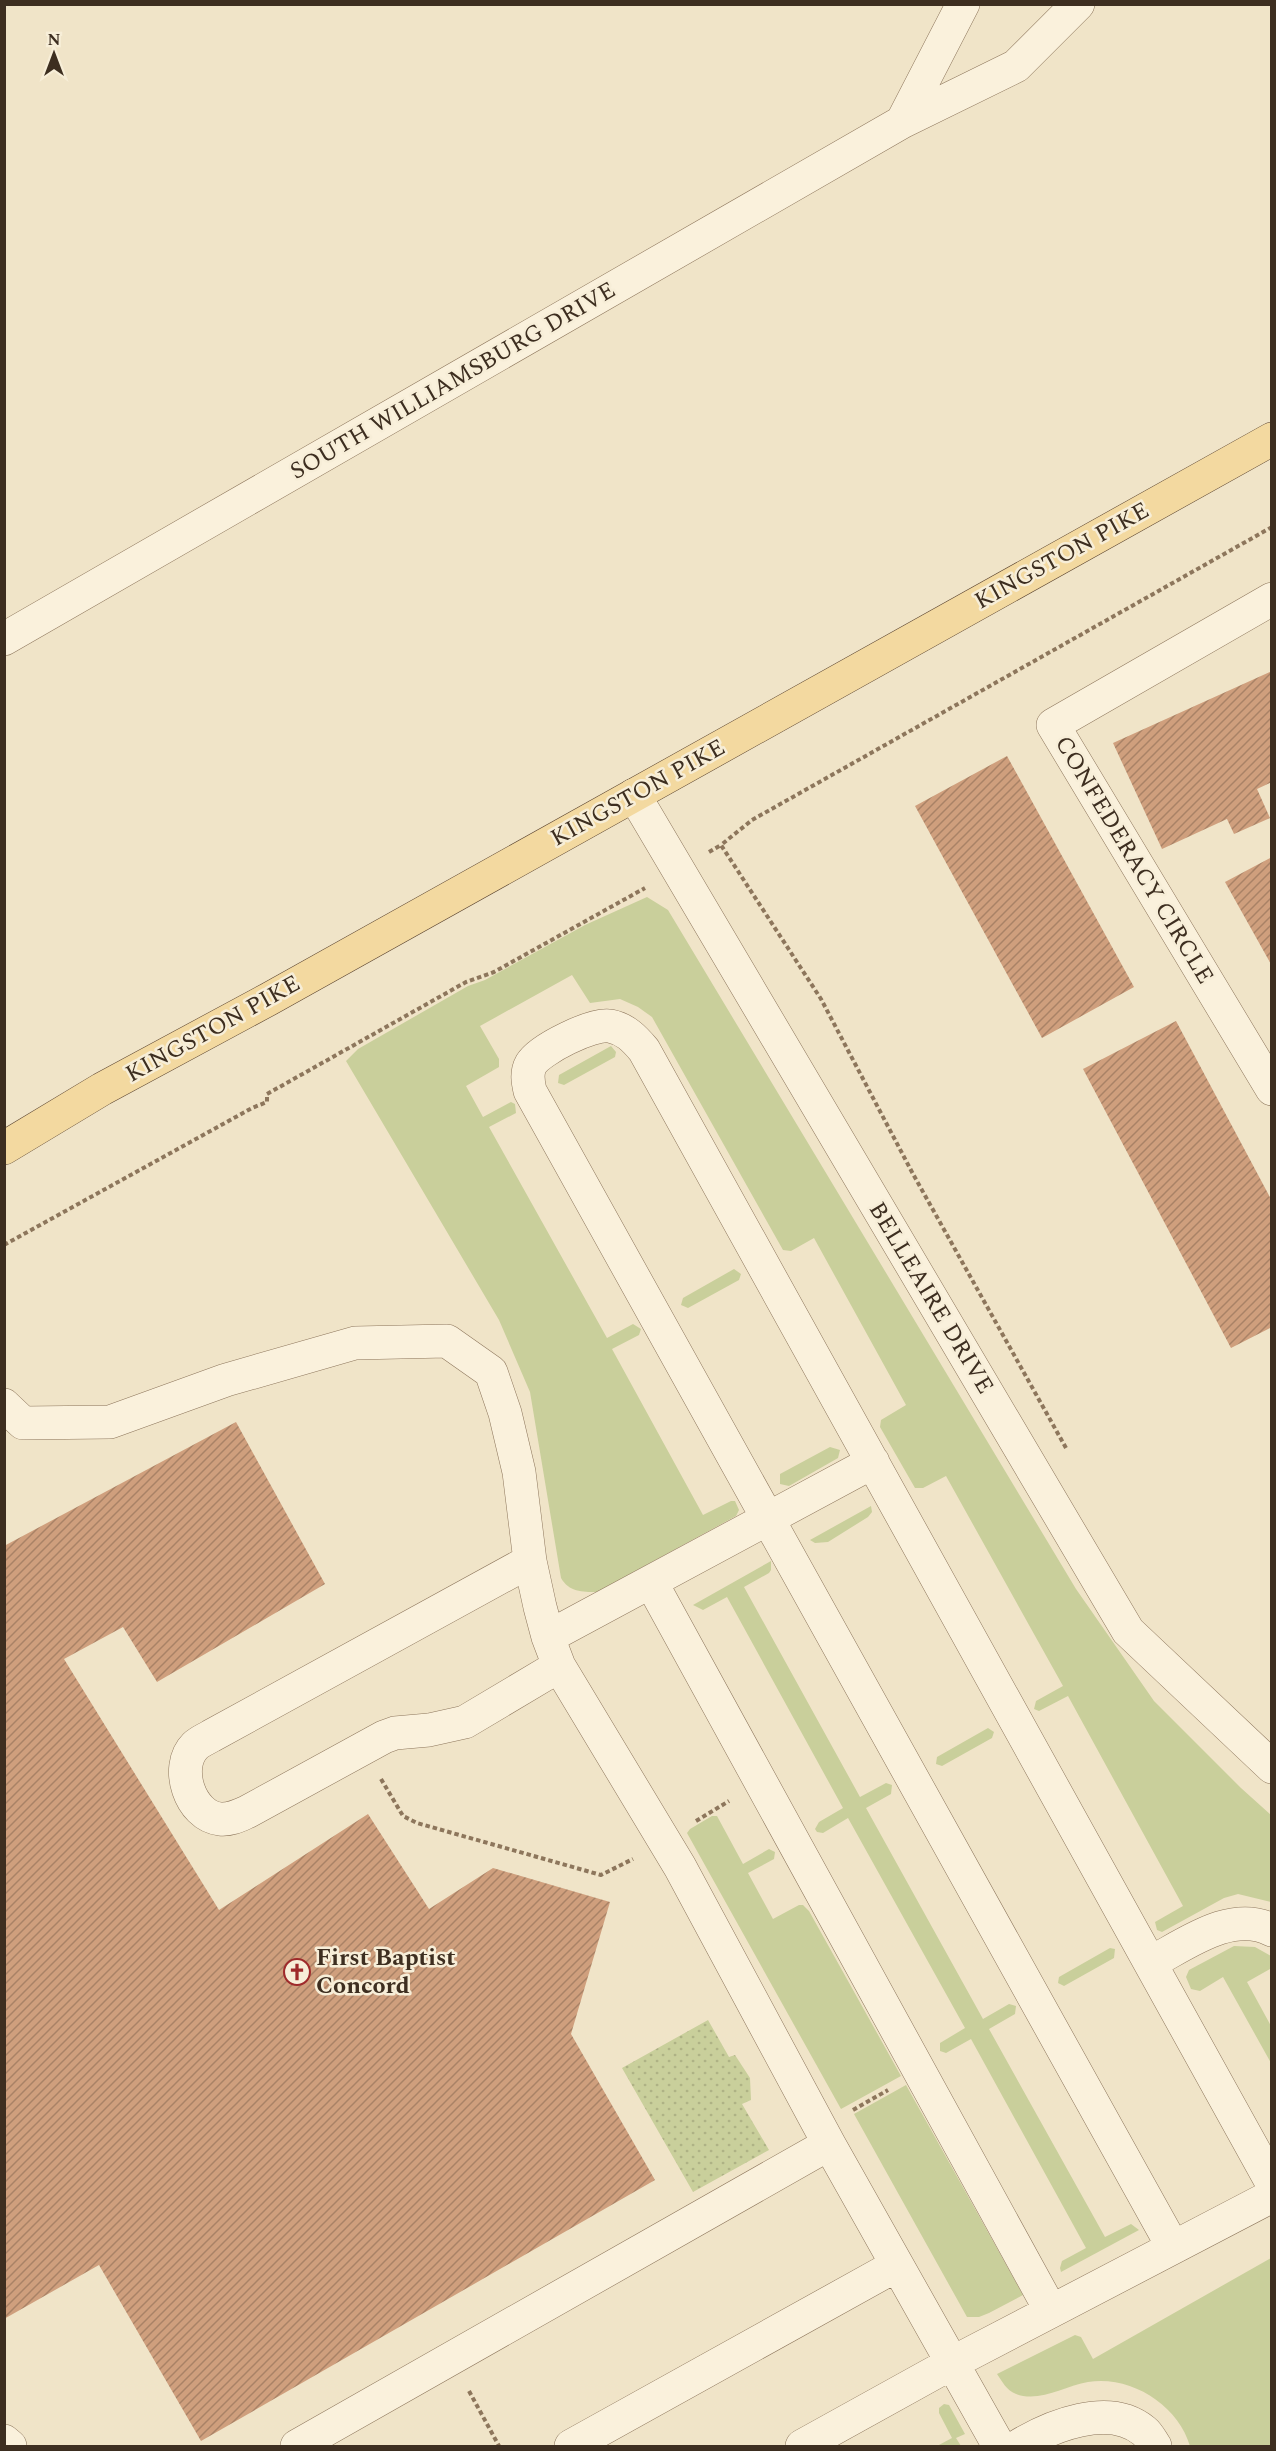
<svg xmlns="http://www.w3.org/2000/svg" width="1276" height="2451" font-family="Spectral,serif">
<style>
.grass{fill:#c9cf9b}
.park{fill:url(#park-dots)}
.building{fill:url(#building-hatch)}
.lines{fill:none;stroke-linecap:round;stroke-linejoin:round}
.minor-casing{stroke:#8d765c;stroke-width:34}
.major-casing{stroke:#5b4430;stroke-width:34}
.path{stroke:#8d765c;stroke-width:4;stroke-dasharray:4.5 3;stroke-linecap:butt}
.minor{stroke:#faf1dc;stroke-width:33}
.major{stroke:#f3d9a0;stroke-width:33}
.labels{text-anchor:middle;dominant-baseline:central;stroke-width:5;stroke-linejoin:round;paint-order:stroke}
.street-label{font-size:24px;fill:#3d2e20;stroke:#f7eed8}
.poi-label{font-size:24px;font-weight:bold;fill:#3d2e20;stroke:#f7eed8;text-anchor:start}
</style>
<defs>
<pattern id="park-dots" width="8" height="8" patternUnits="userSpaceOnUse" patternTransform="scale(1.5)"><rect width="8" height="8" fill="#c9cf9b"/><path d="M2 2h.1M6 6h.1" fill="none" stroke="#aeb285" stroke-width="1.8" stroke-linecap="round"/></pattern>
<pattern id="building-hatch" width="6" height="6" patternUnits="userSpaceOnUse" patternTransform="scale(1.5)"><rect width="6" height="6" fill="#cf9f7d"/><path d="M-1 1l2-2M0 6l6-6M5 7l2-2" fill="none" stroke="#a98266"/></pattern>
</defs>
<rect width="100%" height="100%" fill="#f0e4c8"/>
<!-- grass -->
<path class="grass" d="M647 897 668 910 1076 1589 1154 1701 1241 1788 1271 1815V1902L1238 1894 1224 1898 1162 1932 1157 1930 1155 1922 1183 1906 1068 1696 1039 1711 1034 1709 1036 1701 1063 1686 946 1476 923 1488H915L880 1427 881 1420 906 1405 814 1238 791 1251 783 1250 652 1017 638 1007 620 999 590 1003 572 975 480 1026 499 1059V1067L466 1086 483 1117 511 1102 515 1104 516 1113 489 1127 607 1338 633 1324 641 1329 639 1335 612 1349 703 1515 731 1501H735L739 1510 736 1516 597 1592C582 1592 569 1592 561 1578L530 1392 499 1320 346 1061 358 1049 468 986 485 980 585 925Z
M611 1046 616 1052 615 1057 564 1085 558 1083 559 1075Z
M734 1269 741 1274 739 1280 688 1308 681 1305 683 1298Z
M830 1447 840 1450 838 1458 789 1486 780 1484V1474Z
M871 1506 872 1512 868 1517 828 1542 815 1543 810 1540Z
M771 1561V1570L769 1573 744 1587 860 1797 886 1783 892 1785 891 1794 866 1808 983 2019 1009 2004 1016 2006 1015 2014 989 2029 1105 2237 1131 2224 1139 2230 1061 2272 1060 2268 1062 2261 1086 2248 971 2039 946 2053 940 2051V2043L965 2028 848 1818 823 1833 817 1832 815 1829 819 1822 843 1808 727 1597 703 1610 693 1605Z
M988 1728 994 1732 992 1738 942 1766 936 1764 937 1757Z
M712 1816H717L743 1864 769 1849 775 1852 774 1859 748 1873 773 1919 799 1905H803L809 1911 901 2076 841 2109 687 1833 690 1829Z
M1234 1946 1255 1947 1271 1956 1270 1969 1247 1982 1271 2026V2063L1223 1977 1200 1991 1191 1989 1186 1977 1189 1970Z
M1110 1948 1115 1949 1114 1958 1064 1986 1058 1983 1059 1977Z
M906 2085 1023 2295 989 2313 979 2317H967L854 2114Z
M1271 2258V2446H1190C1178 2405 1131 2375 1088 2382 1065 2386 1039 2403 1016 2394 1006 2390 1002 2381 997 2374L1075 2335 1081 2337 1093 2359Z
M944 2404 949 2405 965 2434 956 2438 961 2446H937L952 2438 939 2413V2408Z"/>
<!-- park -->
<path class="park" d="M708 2020 729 2057 735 2055 750 2078 751 2100 742 2104 769 2150 693 2192 622 2068Z"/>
<!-- building -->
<path class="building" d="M1272 671V782L1257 789 1270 818 1234 834 1227 819 1162 849 1113 743Z
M1007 756 1134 987 1042 1038 915 806Z
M1272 857V966L1225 882Z
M1176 1021 1272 1201V1327L1231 1348 1083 1069Z
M236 1422 325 1584 157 1682 123 1627 64 1659 219 1910 368 1814 429 1909 493 1868 610 1902 571 2034 655 2180 201 2441 99 2265 4 2319V1546Z"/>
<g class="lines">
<defs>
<path id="minor" d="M902 122 963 4
M1272 599 1053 725 1272 1089
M4 639 902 122 1016 66 1078 4
M634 795 1128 1631 1272 1767
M4 1405 23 1423 110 1422 226 1380 355 1343 447 1341 491 1372 505 1413 519 1472 530 1561 540 1607 548 1637 559 1666 680 1867 829 2144 999 2446
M530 1561 211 1736C206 1739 199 1742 195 1746 174 1767 190 1816 220 1819 230 1820 238 1816 247 1812L384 1737 395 1733 429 1730 465 1722 559 1666
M651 1582 1051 2311
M548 1637 873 1462
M1150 1963C1185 1945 1231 1909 1272 1930
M1173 2247 530 1091C528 1082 526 1073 531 1064 540 1049 593 1023 610 1026 625 1029 634 1038 644 1050L1272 2183
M4 2441 10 2446
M297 2446 829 2144
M571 2446 897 2265
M802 2446 952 2363 1272 2196
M1018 2446C1051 2426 1109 2402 1144 2431 1149 2435 1152 2442 1155 2446"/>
<path id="major" d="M4 1148 102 1089 269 999 1272 439"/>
</defs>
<!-- minor casing -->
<use href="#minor" class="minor-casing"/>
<!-- major casing -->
<use href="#major" class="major-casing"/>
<!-- path -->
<path class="path" d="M709 852 721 845
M4 1245 252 1108 267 1102V1094L466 982 494 972 645 888
M1066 1448 913 1174 821 999 721 845 752 820 1272 527
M381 1779 403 1816 417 1823 601 1875 633 1859
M696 1821 729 1801
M853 2110 888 2090
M469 2391 499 2446"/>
<!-- minor -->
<use href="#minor" class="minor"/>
<!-- major -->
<use href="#major" class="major"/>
</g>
<!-- icons -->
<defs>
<symbol id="church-ring" viewBox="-11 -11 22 22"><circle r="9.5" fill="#f7eed8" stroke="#9e2a2b" stroke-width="1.5"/><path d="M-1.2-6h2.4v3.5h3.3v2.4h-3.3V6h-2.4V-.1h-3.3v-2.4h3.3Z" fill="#9e2a2b"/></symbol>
</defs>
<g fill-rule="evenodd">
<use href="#church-ring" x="282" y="1957" width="30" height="30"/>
</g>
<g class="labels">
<!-- street labels -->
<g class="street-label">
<text transform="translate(453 381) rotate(-30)">SOUTH WILLIAMSBURG DRIVE</text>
<text transform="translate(1062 556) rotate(-29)">KINGSTON PIKE</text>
<text transform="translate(638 793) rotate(-29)">KINGSTON PIKE</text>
<text transform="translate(1134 860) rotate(59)">CONFEDERACY CIRCLE</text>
<text transform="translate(213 1029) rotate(-29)">KINGSTON PIKE</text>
<text transform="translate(931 1298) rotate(59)">BELLEAIRE DRIVE</text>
</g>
<!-- poi labels -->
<g class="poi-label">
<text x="316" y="1958">First Baptist<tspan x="316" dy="28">Concord</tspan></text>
</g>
</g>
<!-- border -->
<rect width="1276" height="2451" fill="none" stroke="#3d2e20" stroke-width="12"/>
<!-- north arrow -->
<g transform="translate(54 54)" stroke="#f7eed8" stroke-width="4.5" paint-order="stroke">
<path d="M0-4.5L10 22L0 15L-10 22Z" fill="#3d2e20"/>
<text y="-9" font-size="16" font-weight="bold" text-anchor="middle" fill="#3d2e20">N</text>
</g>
</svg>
